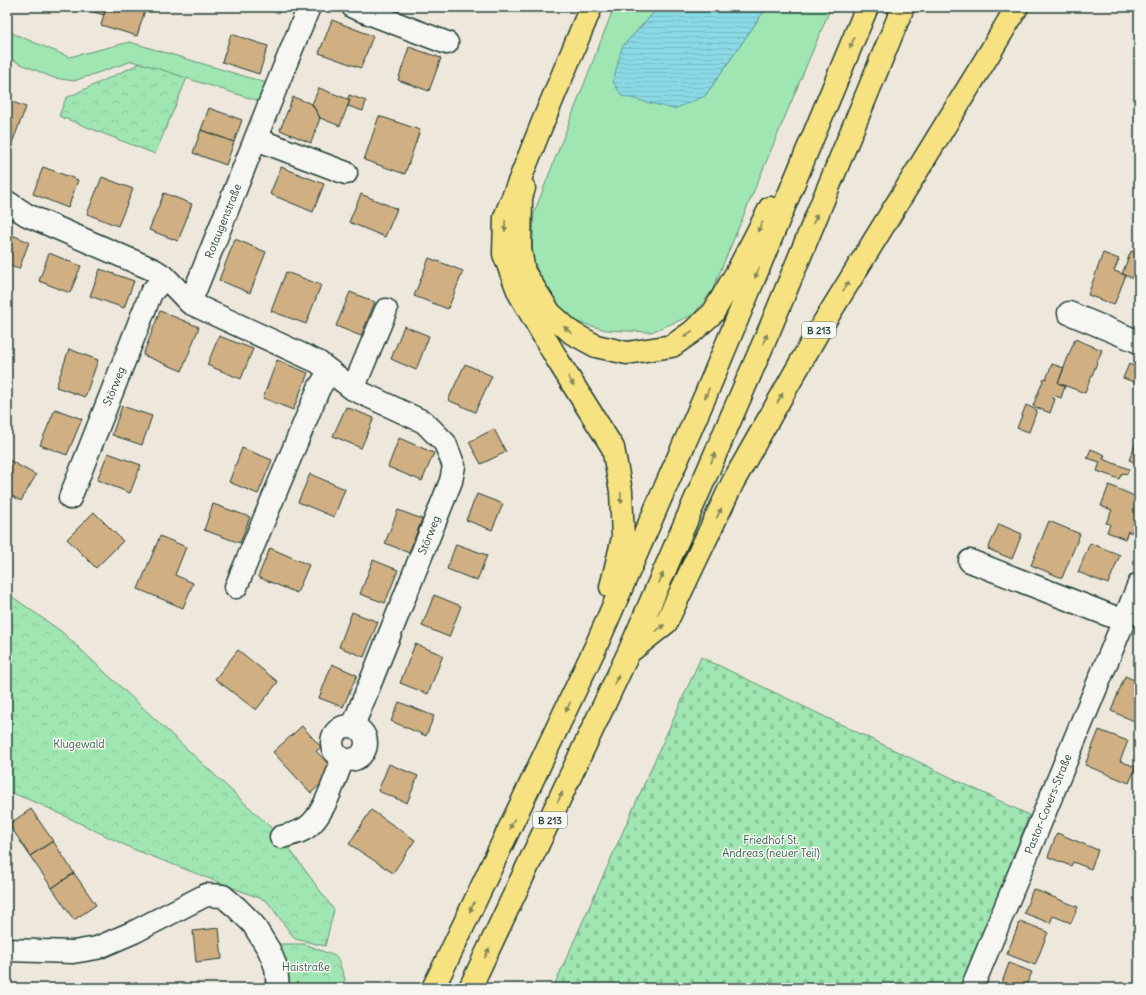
<svg xmlns="http://www.w3.org/2000/svg" width="1146" height="995" font-family="Delius,sans-serif">
<style>
.green{fill:#a0e6b2;stroke:#609273}
.forest{fill:url(#forest-crowns);stroke:#609273}
.cemetery{fill:url(#cemetery-stones);stroke:#609273}
.water{fill:url(#water-rules);stroke:#5f9b9f}
.building{fill:#d0af83;stroke:#1f3d34}
.lines{fill:none;stroke-linecap:round;stroke-linejoin:round}
.minor-casing{stroke:#1f3d34;stroke-width:25}
.highway-casing{stroke:#1f3d34;stroke-width:25}
.minor{stroke:#f6f6f2;stroke-width:22}
.highway{stroke:#f6e281;stroke-width:22}
.oneway{fill:#808757}
.labels{text-anchor:middle;dominant-baseline:central;stroke-width:3;stroke-linejoin:round;paint-order:stroke}
.shield{fill:#f6f6f2;stroke:#60746d;stroke-width:1}
.shield-label{font-size:10px;font-weight:bold;fill:#1f3d34}
.street-label{font-size:11px;fill:#1f3d34;stroke:#f6f6f2}
.park-label{font-size:11px;fill:#395f4d;stroke:#f6f6f2}
</style>
<defs>
<pattern id="forest-crowns" width="20" height="18" patternUnits="userSpaceOnUse"><rect width="20" height="18" fill="#a0e6b2"/><path d="M2 6a3 3 0 1 1 6 0M12 15a3 3 0 1 1 6 0" fill="none" stroke="#89c69a"/></pattern>
<pattern id="cemetery-stones" width="16" height="16" patternUnits="userSpaceOnUse"><rect width="16" height="16" fill="#a0e6b2"/><path d="M2 7V4a2 2 0 0 1 4 0v3zM10 15v-3a2 2 0 0 1 4 0v3z" fill="#89c69a"/></pattern>
<pattern id="water-rules" width="6" height="5" patternUnits="userSpaceOnUse"><rect width="6" height="5" fill="#8adae6"/><path d="M0 2.5h6" fill="none" stroke="#77bcc6"/></pattern>
</defs>
<rect width="100%" height="100%" fill="#eee8dc"/>
<filter id="ink" filterUnits="userSpaceOnUse"><feTurbulence type="fractalNoise" baseFrequency=".025" numOctaves="2"/><feDisplacementMap in="SourceGraphic" scale="8" xChannelSelector="R" yChannelSelector="G"/><feConvolveMatrix kernelMatrix="1 2 1 2 8 2 1 2 1" color-interpolation-filters="sRGB"/></filter>
<g filter="url(#ink)">
<!-- green -->
<path class="green" d="M614 7H659L622 47 705 96 767 7H831L712 291 693 315 651 332 606 330 570 320 546 292 532 257 534 213Z
M7 31 69 57 130 42 270 84 262 102 132 61 74 81 54 78 7 58Z"/>
<!-- forest -->
<path class="forest" d="M141 63 187 78 155 154 59 116 66 98Z
M7 593 62 632 281 837 334 910 325 946 295 939 267 901 133 849 42 805 7 791Z
M277 944H305L337 957 345 979 341 988H288Z"/>
<!-- cemetery -->
<path class="cemetery" d="M701 657 1029 815 963 988H553Z"/>
<!-- water -->
<path class="water" d="M659 7H767L705 96 674 109 622 96 613 82 622 47Z"/>
<!-- building -->
<path class="building" d="M91 7H106L104 15 90 11Z
M106 7H146L137 36 101 25Z
M332 20 373 36 361 68 319 53Z
M231 34 268 46 259 74 222 62Z
M409 47 441 58 429 91 398 80Z
M319 88 350 100 340 126 320 118 312 104Z
M349 95 366 101 363 111 348 106 350 100 348 99Z
M293 97 312 104 320 118 311 143 280 130Z
M7 100 26 107 12 143 7 141Z
M209 108 242 120 234 142 201 130Z
M379 116 420 130 405 174 364 160Z
M201 130 234 142 226 165 193 153Z
M43 167 78 180 68 208 33 194Z
M281 167 324 184 313 212 270 194Z
M102 177 133 189 118 226 87 214Z
M164 193 192 204 178 241 149 230Z
M361 194 397 209 385 237 349 222Z
M7 233 29 242 19 269 7 265Z
M235 239 266 252 250 293 219 280Z
M1131 251 1139 254V275L1137 280 1122 274Z
M49 253 81 266 70 293 39 281Z
M1103 253 1119 259 1114 271 1126 275 1114 305 1088 295Z
M429 258 463 271 448 309 414 296Z
M100 269 134 281 124 308 90 296Z
M286 272 321 285 306 324 271 311Z
M350 292 375 302 361 336 336 326Z
M160 311 199 327 182 371 143 355Z
M404 326 429 336 416 370 391 359Z
M219 336 253 349 241 379 207 365Z
M1075 339 1102 350 1085 393 1058 383Z
M69 349 98 360 85 397 56 387Z
M277 360 308 373 293 410 263 398Z
M465 364 492 376 475 412 448 400Z
M1052 364 1064 368 1058 383 1065 386 1061 398 1053 395 1052 398 1055 399 1050 413 1033 406 1044 378 1046 379Z
M1129 364 1139 368V384L1123 378Z
M1026 405 1037 410 1029 432 1017 428Z
M122 406 152 416 142 445 112 435Z
M346 407 374 418 361 448 333 436Z
M55 409 82 419 67 455 40 445Z
M494 429 506 452 481 464 469 442Z
M1139 435V464L1129 460Z
M399 438 434 453 422 481 388 467Z
M242 448 272 460 258 494 229 482Z
M1091 449 1105 455 1103 459 1129 469 1127 474 1122 473 1119 479 1097 471 1100 462 1087 458Z
M108 453 141 465 130 493 97 480Z
M7 459 36 475 21 501 7 493Z
M310 474 345 489 334 517 298 502Z
M1109 485 1139 498V514L1131 533 1128 531 1125 539 1107 532 1110 524 1106 523 1112 510 1101 506Z
M477 494 503 504 492 530 466 520Z
M213 504 250 517 240 543 204 530Z
M398 510 422 519 409 553 385 543Z
M94 512 123 541 96 568 67 539Z
M1049 521 1080 534 1062 578 1031 565Z
M999 524 1022 534 1012 559 988 549Z
M160 536 186 547 175 575 193 583 183 608 138 589Z
M1090 543 1120 555 1108 584 1078 572Z
M456 544 487 555 477 581 447 569Z
M270 548 309 565 297 593 258 577Z
M373 560 398 570 385 603 360 594Z
M434 595 461 606 449 637 422 626Z
M352 612 378 622 364 657 339 647Z
M415 644 443 655 428 694 400 683Z
M238 650 278 682 256 710 215 679Z
M332 664 357 675 343 707 319 698Z
M1125 676 1139 682V723L1111 711Z
M399 702 434 716 426 736 391 721Z
M302 726 321 747 316 751 335 771 311 793 273 752Z
M1099 730 1128 741 1120 761 1136 767 1129 783 1085 765Z
M389 764 418 776 407 803 378 791Z
M31 809 53 841 30 856 9 824Z
M371 810 415 840 393 873 349 844Z
M1057 833 1098 850 1091 869 1073 862 1071 866 1048 857Z
M53 841 74 873 52 888 30 856Z
M74 873 96 905 74 920 52 888Z
M1033 889 1078 907 1071 923 1053 916 1050 923 1024 913Z
M1020 921 1048 932 1035 965 1007 954Z
M219 928 222 959 196 962 193 931Z
M1009 963 1032 972 1025 988H1000Z"/>
<g class="lines">
<defs>
<path id="minor" d="M353 7 447 43
M256 139 346 173
M7 202 27 215 154 270 165 277 190 303 318 362 353 389 424 422 445 443 454 466 451 481 353 726
M190 303C230 204 268 105 309 7
M1069 313 1139 342
M353 389 386 310
M70 498 151 293 165 277
M970 561 1124 621
M236 587 319 388 330 371
M332 743a17 17 0 1 1 34 0a17 17 0 1 1-34 0Z
M281 837C292 834 304 832 312 823 326 809 335 778 343 759
M7 950 73 952 97 948 134 932 206 895 223 896 237 908 253 924 269 950 276 967 278 988
M972 988 1139 584"/>
<path id="highway" d="M591 7 542 124 505 217 504 254 519 293 557 359 613 448 621 491 623 538 611 587
M524 188 521 198 520 249 524 272 536 291 550 313 572 333 596 346 627 353 672 346 692 332 713 313 737 272 770 208
M632 650 666 623 733 482 818 332 989 54 1017 7
M433 988 448 958 596 646 706 394 867 7
M470 988 629 652 771 326 903 7"/>
</defs>
<!-- minor casing -->
<use href="#minor" class="minor-casing"/>
<!-- highway casing -->
<use href="#highway" class="highway-casing"/>
<!-- minor -->
<use href="#minor" class="minor"/>
<!-- highway -->
<use href="#highway" class="highway"/>
</g>
<!-- one-way arrows -->
<defs><path id="oneway-solid" d="M-6-.8H1V-3.2L6.5 0L1 3.2V.8H-6Z"/></defs>
<g class="oneway">
<use href="#oneway-solid" transform="translate(852 43) rotate(113)"/>
<use href="#oneway-solid" transform="translate(815 219) rotate(-67)"/>
<use href="#oneway-solid" transform="translate(505 226) rotate(91)"/>
<use href="#oneway-solid" transform="translate(760 227) rotate(117)"/>
<use href="#oneway-solid" transform="translate(757 273) rotate(113)"/>
<use href="#oneway-solid" transform="translate(846 286) rotate(-58)"/>
<use href="#oneway-solid" transform="translate(568 330) rotate(-139)"/>
<use href="#oneway-solid" transform="translate(688 334) rotate(144)"/>
<use href="#oneway-solid" transform="translate(765 339) rotate(-67)"/>
<use href="#oneway-solid" transform="translate(571 381) rotate(58)"/>
<use href="#oneway-solid" transform="translate(707 393) rotate(113)"/>
<use href="#oneway-solid" transform="translate(780 398) rotate(-61)"/>
<use href="#oneway-solid" transform="translate(713 458) rotate(-67)"/>
<use href="#oneway-solid" transform="translate(621 498) rotate(88)"/>
<use href="#oneway-solid" transform="translate(719 513) rotate(-64)"/>
<use href="#oneway-solid" transform="translate(661 578) rotate(-67)"/>
<use href="#oneway-solid" transform="translate(660 628) rotate(-38)"/>
<use href="#oneway-solid" transform="translate(616 680) rotate(-65)"/>
<use href="#oneway-solid" transform="translate(568 707) rotate(115)"/>
<use href="#oneway-solid" transform="translate(560 797) rotate(-65)"/>
<use href="#oneway-solid" transform="translate(512 824) rotate(115)"/>
<use href="#oneway-solid" transform="translate(472 907) rotate(115)"/>
<use href="#oneway-solid" transform="translate(487 953) rotate(-65)"/>
</g>
</g>
<g class="labels">
<!-- shield labels -->
<g class="shield">
<rect x="802" y="322" width="34" height="16" rx="3"/>
<rect x="533" y="812" width="34" height="16" rx="3"/>
</g>
<g class="shield-label">
<text x="819" y="330">B 213</text>
<text x="550" y="820">B 213</text>
</g>
<!-- street labels -->
<g class="street-label">
<text transform="translate(223 221) rotate(-68)">Rotaugenstraße</text>
<text transform="translate(114 386) rotate(-68)">Störweg</text>
<text transform="translate(429 535) rotate(-68)">Störweg</text>
<text transform="translate(1048 804) rotate(-68)">Pastor-Covers-Straße</text>
</g>
<!-- park labels -->
<g class="park-label">
<text x="79" y="744">Klugewald</text>
<text x="771" y="840">Friedhof St.<tspan x="771" dy="13">Andreas (neuer Teil)</tspan></text>
<text x="306" y="967">Haistraße</text>
</g>
</g>
<!-- margin -->
<rect width="1146" height="995" fill="none" stroke="#f6f6f2" stroke-width="24"/>
<rect x="12" y="12" width="1122" height="971" fill="none" stroke="#1f3d34" stroke-width="1.5" filter="url(#ink)"/>
</svg>
